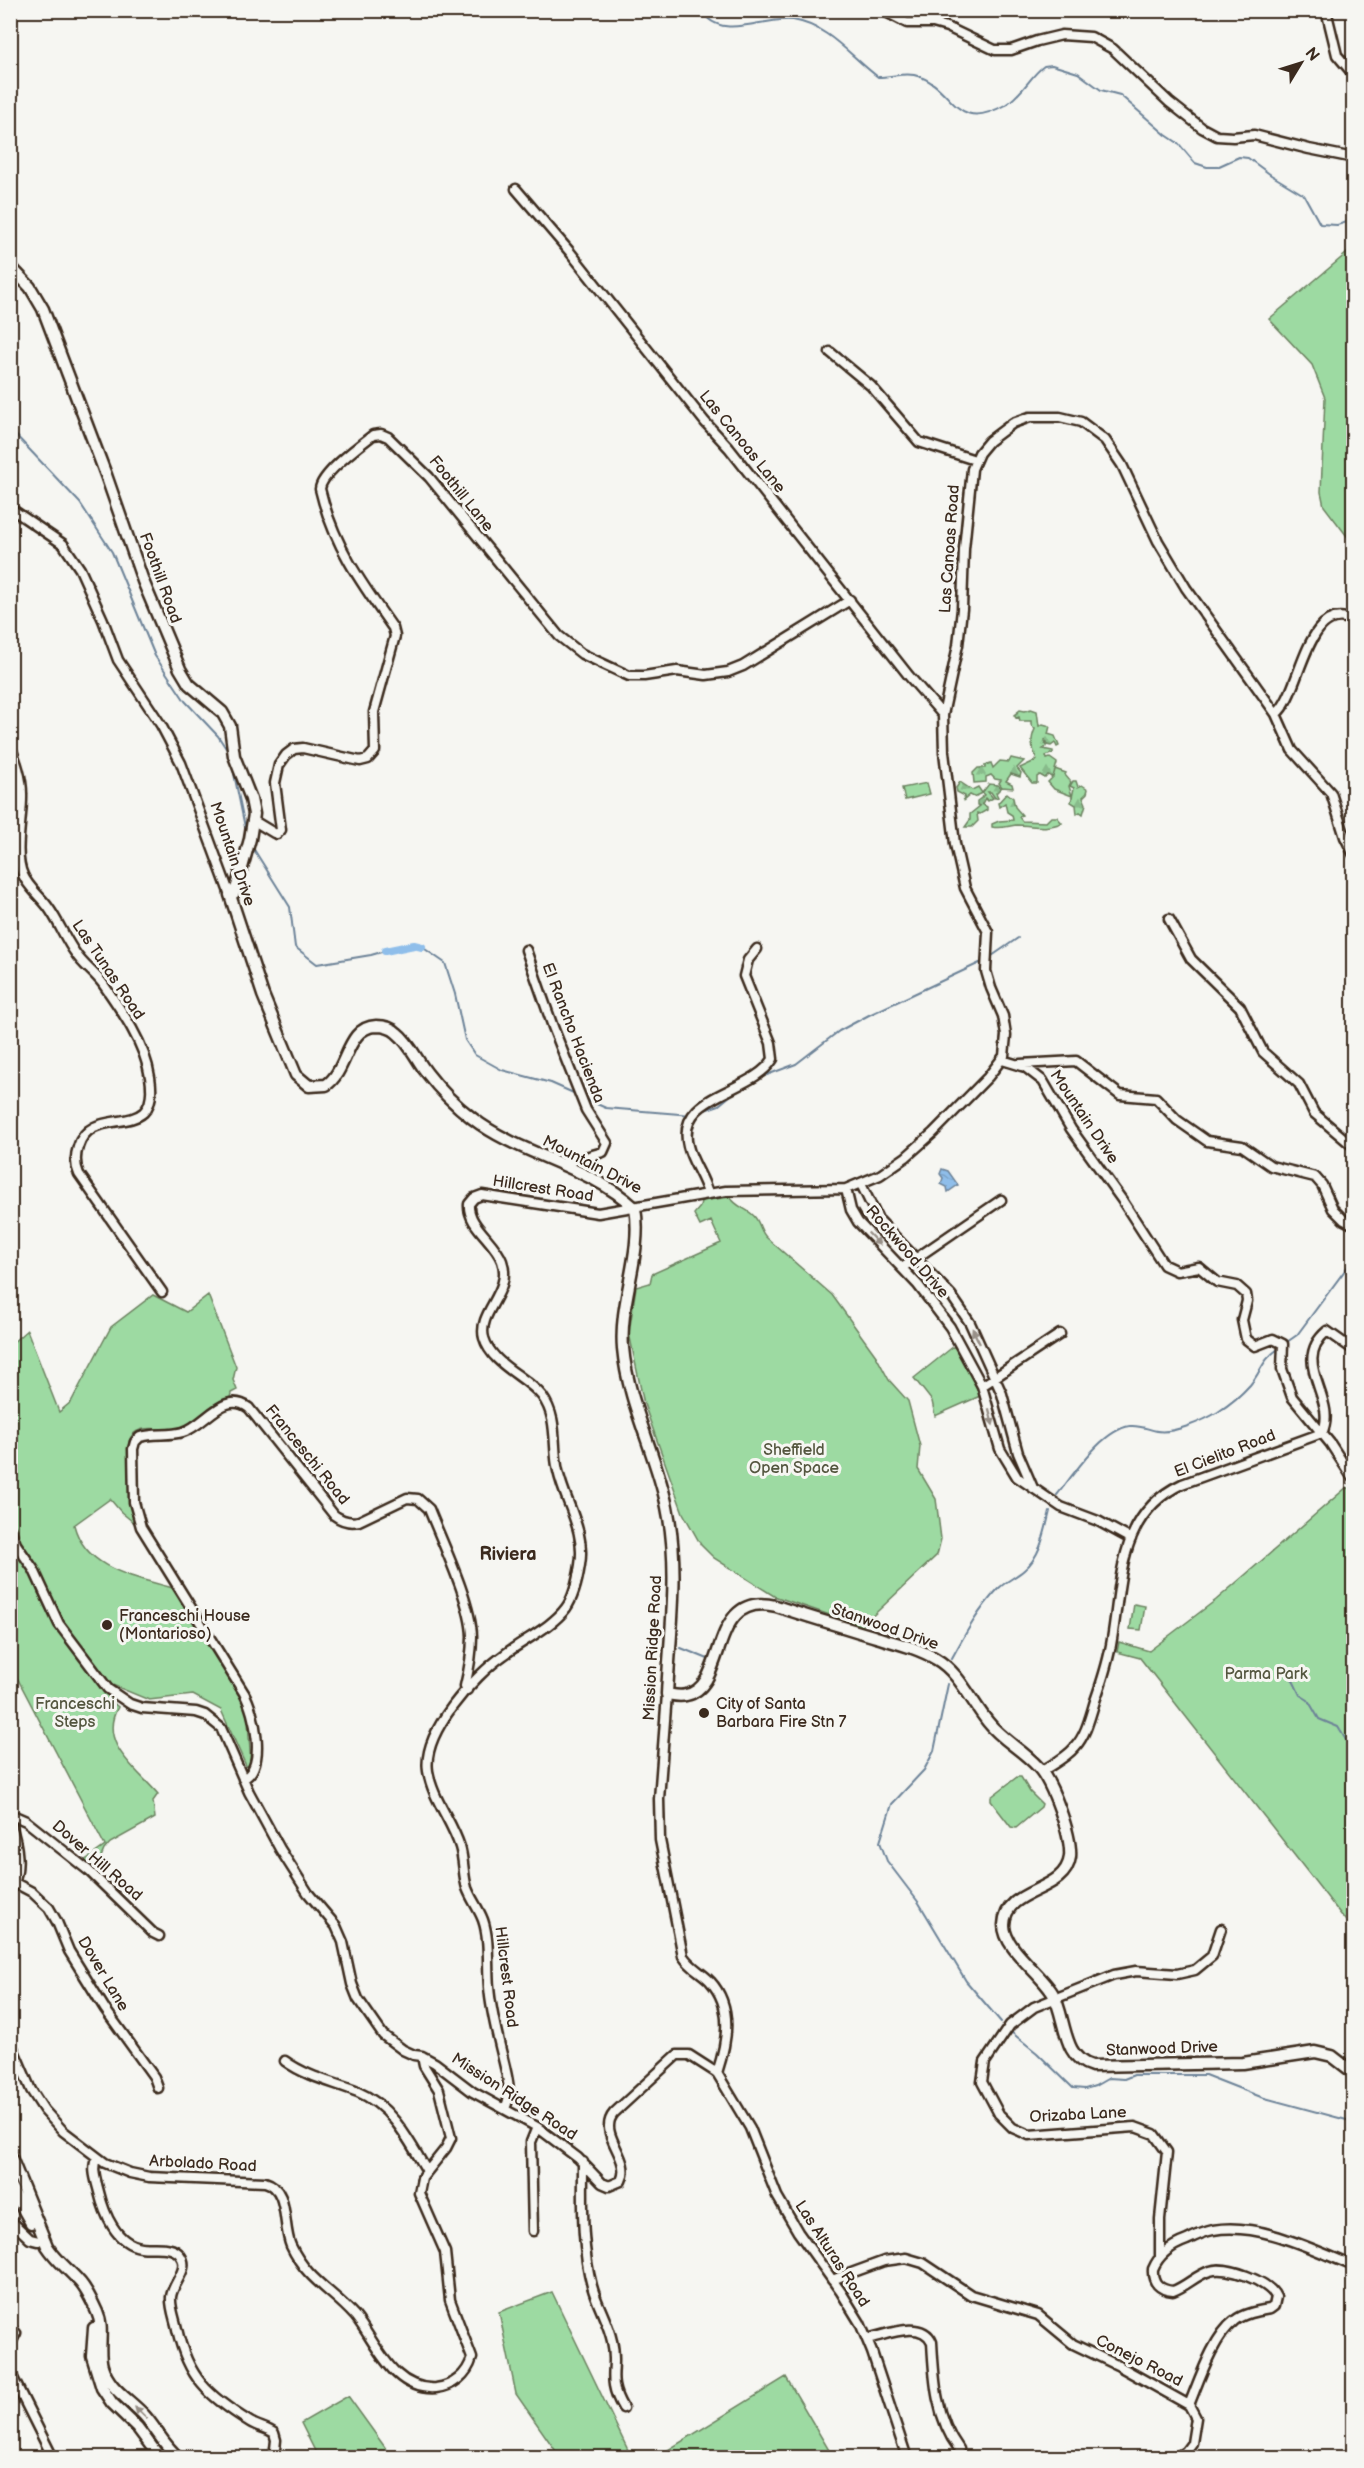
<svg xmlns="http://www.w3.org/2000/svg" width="1364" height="2468" font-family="'Balsamiq Sans',sans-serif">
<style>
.green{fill:#9ddaa2;stroke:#6c8260;stroke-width:1.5}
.forest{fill:url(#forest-firs);stroke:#6c8260;stroke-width:1.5}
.water{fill:url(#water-waves);stroke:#6d8398;stroke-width:1.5}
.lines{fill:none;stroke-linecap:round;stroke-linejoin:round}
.stream{stroke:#6d8398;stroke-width:2}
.canal{stroke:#8fbeea;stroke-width:8}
.street-casing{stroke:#3b2a1e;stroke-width:13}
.secondary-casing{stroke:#3b2a1e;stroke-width:15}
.street{stroke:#f6f6f2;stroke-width:8}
.secondary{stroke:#f6f6f2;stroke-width:10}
.oneway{fill:#989088}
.poi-dot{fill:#3b2a1e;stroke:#f6f6f2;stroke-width:2}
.labels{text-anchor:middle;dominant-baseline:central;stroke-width:6;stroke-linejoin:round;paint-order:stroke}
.street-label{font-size:16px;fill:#3b2a1e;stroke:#f6f6f2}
.park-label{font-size:16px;fill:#54563f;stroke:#f6f6f2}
.poi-label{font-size:16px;fill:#3b2a1e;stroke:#f6f6f2;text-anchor:start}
.neighbourhood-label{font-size:18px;font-weight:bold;fill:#3b2a1e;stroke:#f6f6f2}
</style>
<defs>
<pattern id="forest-firs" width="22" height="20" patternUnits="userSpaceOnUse" patternTransform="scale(1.5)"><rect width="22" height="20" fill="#9ddaa2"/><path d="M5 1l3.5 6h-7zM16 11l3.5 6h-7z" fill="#88bb8b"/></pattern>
<pattern id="water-waves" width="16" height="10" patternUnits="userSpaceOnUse" patternTransform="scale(1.5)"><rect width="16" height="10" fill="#8fbeea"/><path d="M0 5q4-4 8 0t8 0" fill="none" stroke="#7ca3c8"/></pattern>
</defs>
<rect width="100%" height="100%" fill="#f6f6f2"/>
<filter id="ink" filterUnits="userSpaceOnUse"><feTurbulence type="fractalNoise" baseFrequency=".0167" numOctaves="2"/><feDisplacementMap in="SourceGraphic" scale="12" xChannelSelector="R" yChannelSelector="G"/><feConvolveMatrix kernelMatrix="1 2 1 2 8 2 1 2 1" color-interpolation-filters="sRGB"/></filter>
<g filter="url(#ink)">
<!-- green -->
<path class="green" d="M1353 248V544L1324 506 1321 492 1325 398 1312 365 1269 319Z
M1052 768 1066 773 1065 775 1071 782 1069 786 1072 796 1054 789 1048 782 1052 778 1049 775Z
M927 783 930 794 905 800 902 788Z
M730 1197C736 1207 746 1208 754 1216 760 1222 760 1232 767 1238L832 1295 876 1356 889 1380 908 1401 920 1446 918 1469 936 1499 941 1539 937 1555 862 1626 774 1596 714 1558 701 1545 683 1513 644 1404 629 1333 636 1287 650 1283 652 1274 721 1243 711 1221 700 1226 694 1214 700 1207 701 1201Z
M153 1295 186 1312 208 1295 236 1367 233 1380 237 1390 231 1393 230 1399C211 1405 196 1423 180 1428 164 1433 136 1420 129 1441L130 1504 139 1527 121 1512 110 1499 74 1525C86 1571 137 1577 176 1589L247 1708 252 1779 221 1710 193 1695 149 1700 110 1684 60 1617 37 1566 17 1537 11 1513V1344L27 1330 59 1412 71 1402 111 1327Z
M954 1346 970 1373 980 1396 935 1416 932 1401 914 1378Z
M1347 1487 1354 1492 1353 1930 1140 1658 1117 1652 1119 1642 1149 1651 1216 1600Z
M10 1542 29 1568 38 1593 54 1624 95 1680 110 1695V1700L118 1707C97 1743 137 1769 158 1794L153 1801 155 1818 110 1843 104 1850 101 1857 90 1866 84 1861 105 1846 11 1666Z
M1134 1604 1145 1606 1141 1630 1130 1629Z
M1017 1777H1021L1030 1792 1042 1804 1041 1807 1016 1828 1011 1827 991 1801V1797Z
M552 2292 628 2450 660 2455 786 2377 833 2457H560L516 2394 499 2312Z
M348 2396 392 2457H318L301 2423Z"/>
<!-- forest -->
<path class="forest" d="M1031 709 1037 711 1039 726 1043 724 1050 726 1048 734 1055 736 1059 746 1057 747 1055 743 1051 746 1047 745 1045 739 1046 747 1043 749 1053 751V753L1046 756 1047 759 1050 758 1057 763 1053 777 1048 775 1045 778 1040 775 1037 777V783H1032L1020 768 1037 760C1033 748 1029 743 1035 729L1031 725V721H1020L1019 717 1016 718 1014 715 1020 710 1025 711Z
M1011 758 1024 761 1017 768 1021 773 1020 777 1011 774 1006 781 1012 784 1013 788 1002 787 999 783 1001 780 995 779 991 775 986 777V782L974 783 973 773 978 768H985V765L991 763 993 768 1000 761 1009 762Z
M1073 781H1076L1078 787 1082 785 1088 789 1087 793 1083 797 1086 804 1083 814 1080 812 1077 814 1076 805 1071 802 1074 788 1070 786Z
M960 782 972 790 978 787 982 793 989 784 998 785 1001 788 996 793 998 797 995 798 991 792H988L993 798 988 801 985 798 982 804 987 807V810L980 814 977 813 978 821 972 827H965L970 820V814L980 806 977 805V801L985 795 983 793 974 797 970 795 963 801 965 796 957 792 956 788Z
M1007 793 1013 798 1015 807 1022 815 1019 817 1022 821 1046 822 1051 817H1057L1062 823C1043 830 1034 825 1016 825 1008 826 1001 829 992 827V824L999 821 1013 820 1012 815 1007 812 1005 803 999 807 998 803Z"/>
<!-- water -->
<path class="water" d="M942 1169 948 1171 958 1185 948 1192 947 1187 941 1184 943 1178 940 1174Z"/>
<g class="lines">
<!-- stream -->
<path class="stream" d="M701 10C721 43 763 16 793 20 829 26 850 56 878 77 890 77 903 73 914 75 956 85 951 135 1005 105 1023 94 1030 76 1044 66L1052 65 1078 73 1101 90 1120 95 1166 135 1178 143 1195 163 1207 167H1217L1239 157 1248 158 1271 175 1304 195 1320 224 1337 225 1354 220
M10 429 80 503 112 552 155 656 185 701 218 736 229 753
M232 764 246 832
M253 848 290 907 295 947 317 964 371 955 385 951
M422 947 445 963 455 994 465 1040 475 1055 502 1070 551 1083 578 1095
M989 958 1018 938
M756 1079 796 1064 839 1031 869 1015 984 961
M583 1098 606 1108 692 1115
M702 1111 719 1105 736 1091
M1287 1342 1297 1335 1354 1258
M1057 1495C1074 1474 1102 1430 1130 1426 1140 1425 1147 1429 1157 1431 1173 1434 1203 1421 1218 1412 1229 1405 1241 1395 1250 1385 1262 1371 1261 1361 1278 1349
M681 1648 708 1659V1662
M952 1658C965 1634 979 1609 998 1589 1006 1581 1016 1577 1024 1570 1041 1556 1045 1531 1050 1511
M1289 1672 1300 1695 1308 1700 1319 1719 1338 1727 1354 1753
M948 1684 934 1751 924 1770 892 1804 880 1842 887 1861 919 1903 966 1981 1001 2022
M1011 2032 1037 2053 1073 2088 1085 2089 1095 2086 1109 2078 1124 2079 1134 2075H1205L1261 2097 1354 2122"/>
<!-- canal -->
<path class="canal" d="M385 951 414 945 422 947"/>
<defs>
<path id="street" d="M882 10 907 23H933L947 27 995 50H1011L1037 41 1062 35 1091 37 1113 49 1169 102 1202 128 1217 136 1233 137 1254 135 1309 149 1354 158
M1326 10 1337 55 1354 75
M516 189 570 252 705 422 729 448 909 676 943 715
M830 352 871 386 919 442 975 460
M10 508 63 544 80 569 103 620 118 660 161 725 181 763 230 895
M1276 714C1301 695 1306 597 1354 621
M10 745C16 761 22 777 22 794 23 817 13 853 23 875 28 887 40 896 48 907 59 922 65 939 76 954 83 965 95 973 103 984 122 1011 145 1044 150 1077 161 1146 92 1100 78 1147 75 1156 75 1165 79 1174L162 1292
M254 821 274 833 277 834 281 830 275 783 279 765 286 755 294 749 303 748 360 761 368 759 375 751 374 712 395 636 393 628C361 583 333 544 320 489 321 474 360 445 373 435L381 434 388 437 429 477 559 636 582 654 629 676H644L677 671 706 675 728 672 743 666 850 600
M1169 919 1191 959 1240 1007 1263 1052 1299 1084 1314 1113 1354 1147
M526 950 553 1027 586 1110 607 1143 603 1152 564 1163
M1002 1060 1025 1067 1043 1081 1071 1129 1122 1200 1164 1265 1177 1271 1199 1267 1217 1282 1237 1286 1246 1294 1247 1301 1242 1320 1246 1339 1255 1346 1273 1339 1283 1344 1282 1369 1292 1397 1330 1443 1354 1480
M1020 1064 1076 1061 1120 1095 1156 1098 1177 1120 1207 1141 1242 1146 1271 1166 1315 1177 1322 1185 1333 1209 1344 1220 1354 1225
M861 1184 878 1219 951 1295 970 1323 1002 1394 1018 1453 1033 1488
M846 1189 851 1210 858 1222 918 1285 950 1327 982 1386 1000 1449 1017 1477 1061 1507 1098 1521 1131 1539
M708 1194C704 1177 692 1163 688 1146 675 1093 752 1094 773 1059L771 1043 744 976 748 960 757 949
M902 1268 1001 1200
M982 1386 1060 1334
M10 1528 16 1544 34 1570 59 1624 108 1689 130 1704 142 1708 196 1712 205 1715 221 1728 249 1792 280 1849 308 1893 336 1926 343 1942 352 1984 358 1999 383 2035 403 2050 414 2055 422 2056 435 2063 473 2092 537 2127 578 2158 602 2183 609 2186 621 2181C633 2158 596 2134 614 2113L677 2055H689L717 2073
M667 1694 659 1799 660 1840 683 1956C690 1967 701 1972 710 1981 734 2007 727 2042 717 2073
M1042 1771C1053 1764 1066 1758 1075 1747 1086 1735 1090 1717 1095 1701 1102 1681 1109 1660 1112 1639 1122 1580 1118 1514 1182 1484L1322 1433C1339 1399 1289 1363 1327 1331L1354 1350
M243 1779C267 1767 255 1713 244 1693L141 1527 134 1502 133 1449 135 1442 140 1437C154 1433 169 1436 183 1432 205 1426 224 1389 249 1408L334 1515C342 1521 350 1523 359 1521L407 1498 418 1499 429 1509C442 1542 471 1602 472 1636 472 1652 469 1670 465 1686L467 1690
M10 1814 26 1821 89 1871 153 1933 159 1936
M10 1822C17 1842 23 1872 10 1890
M15 1883 32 1892 49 1908 57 1922 69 1951 105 2009 154 2077 158 2088
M10 2041 31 2090 44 2110 63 2131 105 2163 130 2173 149 2177 265 2182C290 2189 282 2226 291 2246 307 2280 332 2290 355 2316 377 2343 392 2391 436 2388 453 2386 467 2375 472 2358L450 2300 445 2252 419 2193 422 2178 446 2148 451 2138 439 2090 424 2066 422 2056
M285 2061C307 2077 333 2082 358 2092 392 2106 409 2141 427 2171
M717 2073 750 2128 777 2196 798 2232 841 2292 860 2323 872 2352 907 2458
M505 2108C512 2096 508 2080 505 2067 499 2041 491 2014 489 1987 487 1965 490 1940 483 1920 479 1909 471 1899 467 1888 463 1875 464 1860 460 1847 452 1821 432 1798 428 1771 422 1732 474 1676 504 1655 523 1640 551 1628 566 1608 574 1597 578 1578 580 1565 586 1530 565 1503 558 1471 552 1446 559 1419 542 1396 526 1376 492 1365 484 1338 477 1312 513 1291 502 1261 495 1241 467 1225 469 1204L474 1198 482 1195 598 1213 726 1191 846 1189 880 1175 906 1157 933 1133 988 1077 1004 1056 1006 1035 1003 1016 991 988 986 971 988 932 965 888 955 844 944 752 943 715 958 645 962 609 964 549 972 469 979 453 989 441 1013 423 1030 417H1060L1081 422 1105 440 1122 465 1158 541 1186 588 1276 714 1292 750 1331 793 1345 837 1354 855
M97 2157C91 2168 96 2180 99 2192 104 2213 116 2244 141 2247 152 2249 172 2244 180 2255 191 2269 172 2283 171 2297 170 2307 175 2319 177 2329 188 2378 208 2396 250 2422 258 2427 267 2428 274 2433L276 2440 274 2458
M583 2162C583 2204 581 2245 592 2286 597 2305 608 2322 612 2341 619 2368 605 2378 623 2408
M10 2220 30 2239 38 2241
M533 2231 531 2142 537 2127
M1160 2257V2219L1167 2152 1154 2134 1135 2127 1029 2135 1013 2128 999 2114 982 2082 985 2062 1010 2025 1034 2007 1114 1975 1136 1971 1177 1974 1195 1970 1212 1956 1221 1929
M832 2280 884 2261 906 2258 923 2263 971 2295 1038 2315 1073 2344 1119 2366 1189 2405 1196 2418 1192 2443 1186 2451 1176 2458
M10 2327 16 2333 10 2345
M867 2339C886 2335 922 2319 932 2342 934 2380 936 2418 959 2449
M10 2372 53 2458
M1189 2405C1199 2381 1213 2337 1234 2321 1244 2313 1258 2311 1270 2309L1274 2306 1276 2297C1269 2281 1226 2265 1210 2271 1196 2275 1187 2286 1173 2291 1159 2290 1152 2282 1153 2269 1159 2254 1173 2245 1187 2240 1195 2236 1203 2232 1213 2230 1260 2222 1311 2249 1354 2266"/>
<path id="secondary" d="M10 266 30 287 43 309 106 475 143 581 180 669 189 684 222 712 230 726 234 756 251 799 254 814 250 839 237 886 234 893 230 895 263 995 296 1075 309 1086 326 1085C348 1071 346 1027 376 1026 384 1026 392 1028 397 1033 410 1043 417 1061 427 1073 440 1090 455 1105 472 1118 521 1156 587 1164 635 1208 643 1254 619 1301 623 1348 628 1404 656 1453 667 1507 680 1569 670 1632 667 1694 673 1695 679 1697 686 1695 729 1687 707 1590 776 1606 809 1617 843 1627 876 1637 896 1643 918 1648 936 1659 959 1672 971 1701 988 1722 1002 1740 1023 1750 1038 1767 1052 1782 1072 1836 1070 1857 1065 1894 1005 1886 1004 1925 1004 1949 1041 1973 1053 1994 1066 2017 1062 2058 1092 2066L1243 2063 1315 2052 1332 2056 1354 2073
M10 2155 47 2246C56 2260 67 2268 78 2280 86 2288 92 2301 97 2312 105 2329 97 2348 102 2366 109 2389 128 2398 144 2415 156 2428 164 2446 179 2458
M10 2186 31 2223
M94 2328 92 2356 102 2388 112 2403 137 2427 160 2458"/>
</defs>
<!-- street casing -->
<use href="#street" class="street-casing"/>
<!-- secondary casing -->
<use href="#secondary" class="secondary-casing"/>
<!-- street -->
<use href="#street" class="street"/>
<!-- secondary -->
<use href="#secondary" class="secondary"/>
</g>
<!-- one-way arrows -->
<defs><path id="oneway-solid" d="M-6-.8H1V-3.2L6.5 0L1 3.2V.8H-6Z" transform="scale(1.5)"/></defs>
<g class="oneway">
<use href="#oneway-solid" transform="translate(874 1239) rotate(46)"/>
<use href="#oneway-solid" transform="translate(976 1336) rotate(-116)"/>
<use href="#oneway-solid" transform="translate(991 1417) rotate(76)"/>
<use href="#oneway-solid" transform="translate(141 2413) rotate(-136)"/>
</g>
</g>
<!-- markers -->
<g class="poi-dot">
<circle cx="107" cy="1625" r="6"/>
<circle cx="704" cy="1713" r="6"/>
</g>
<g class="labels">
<!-- street labels -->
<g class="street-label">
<text transform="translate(742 442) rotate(51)">Las Canoas Lane</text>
<text transform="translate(461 494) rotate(51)">Foothill Lane</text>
<text transform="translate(950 549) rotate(-86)">Las Canoas Road</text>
<text transform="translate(160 578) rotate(70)">Foothill Road</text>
<text transform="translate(232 854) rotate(71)">Mountain Drive</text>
<text transform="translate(108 970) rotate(56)">Las Tunas Road</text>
<text transform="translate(573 1033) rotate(69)">El Rancho Hacienda</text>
<text transform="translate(1084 1117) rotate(56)">Mountain Drive</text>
<text transform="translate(592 1165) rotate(27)">Mountain Drive</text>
<text transform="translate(543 1189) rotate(9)">Hillcrest Road</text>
<text transform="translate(907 1252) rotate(49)">Rockwood Drive</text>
<text transform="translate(1225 1454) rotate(-21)">El Cielito Road</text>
<text transform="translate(307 1455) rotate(51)">Franceschi Road</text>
<text transform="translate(885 1627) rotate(19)">Stanwood Drive</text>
<text transform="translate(653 1648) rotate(-87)">Mission Ridge Road</text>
<text transform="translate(97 1861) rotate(41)">Dover Hill Road</text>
<text transform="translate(103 1974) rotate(59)">Dover Lane</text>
<text transform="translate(506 1977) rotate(83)">Hillcrest Road</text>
<text transform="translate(1162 2049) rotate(-2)">Stanwood Drive</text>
<text transform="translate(514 2097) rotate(33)">Mission Ridge Road</text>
<text transform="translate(1078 2115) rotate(-3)">Orizaba Lane</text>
<text transform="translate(203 2164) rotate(3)">Arbolado Road</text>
<text transform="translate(832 2254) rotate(57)">Las Alturas Road</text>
<text transform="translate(1139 2361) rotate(27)">Conejo Road</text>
</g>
<!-- park labels -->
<g class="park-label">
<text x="794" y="1450">Sheffield<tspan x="794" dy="18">Open Space</tspan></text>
<text x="1266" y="1674">Parma Park</text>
<text x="75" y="1704">Franceschi<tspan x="75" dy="18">Steps</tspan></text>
</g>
<!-- poi labels -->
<g class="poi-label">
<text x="119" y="1616">Franceschi House<tspan x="119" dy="18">(Montarioso)</tspan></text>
<text x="716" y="1704">City of Santa<tspan x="716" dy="18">Barbara Fire Stn 7</tspan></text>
</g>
<!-- neighbourhood labels -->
<g class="neighbourhood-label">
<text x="508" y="1554">Riviera</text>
</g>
</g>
<!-- margin -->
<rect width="1364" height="2468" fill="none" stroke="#f6f6f2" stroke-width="36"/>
<rect x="18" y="18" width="1328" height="2432" fill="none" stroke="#3b2a1e" stroke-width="2" filter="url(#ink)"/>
<!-- north arrow -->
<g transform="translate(1301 63) rotate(52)" stroke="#f6f6f2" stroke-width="4.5" paint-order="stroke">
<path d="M0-4.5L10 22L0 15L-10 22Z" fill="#3b2a1e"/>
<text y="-9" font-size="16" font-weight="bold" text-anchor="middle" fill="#3b2a1e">N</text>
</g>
</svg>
